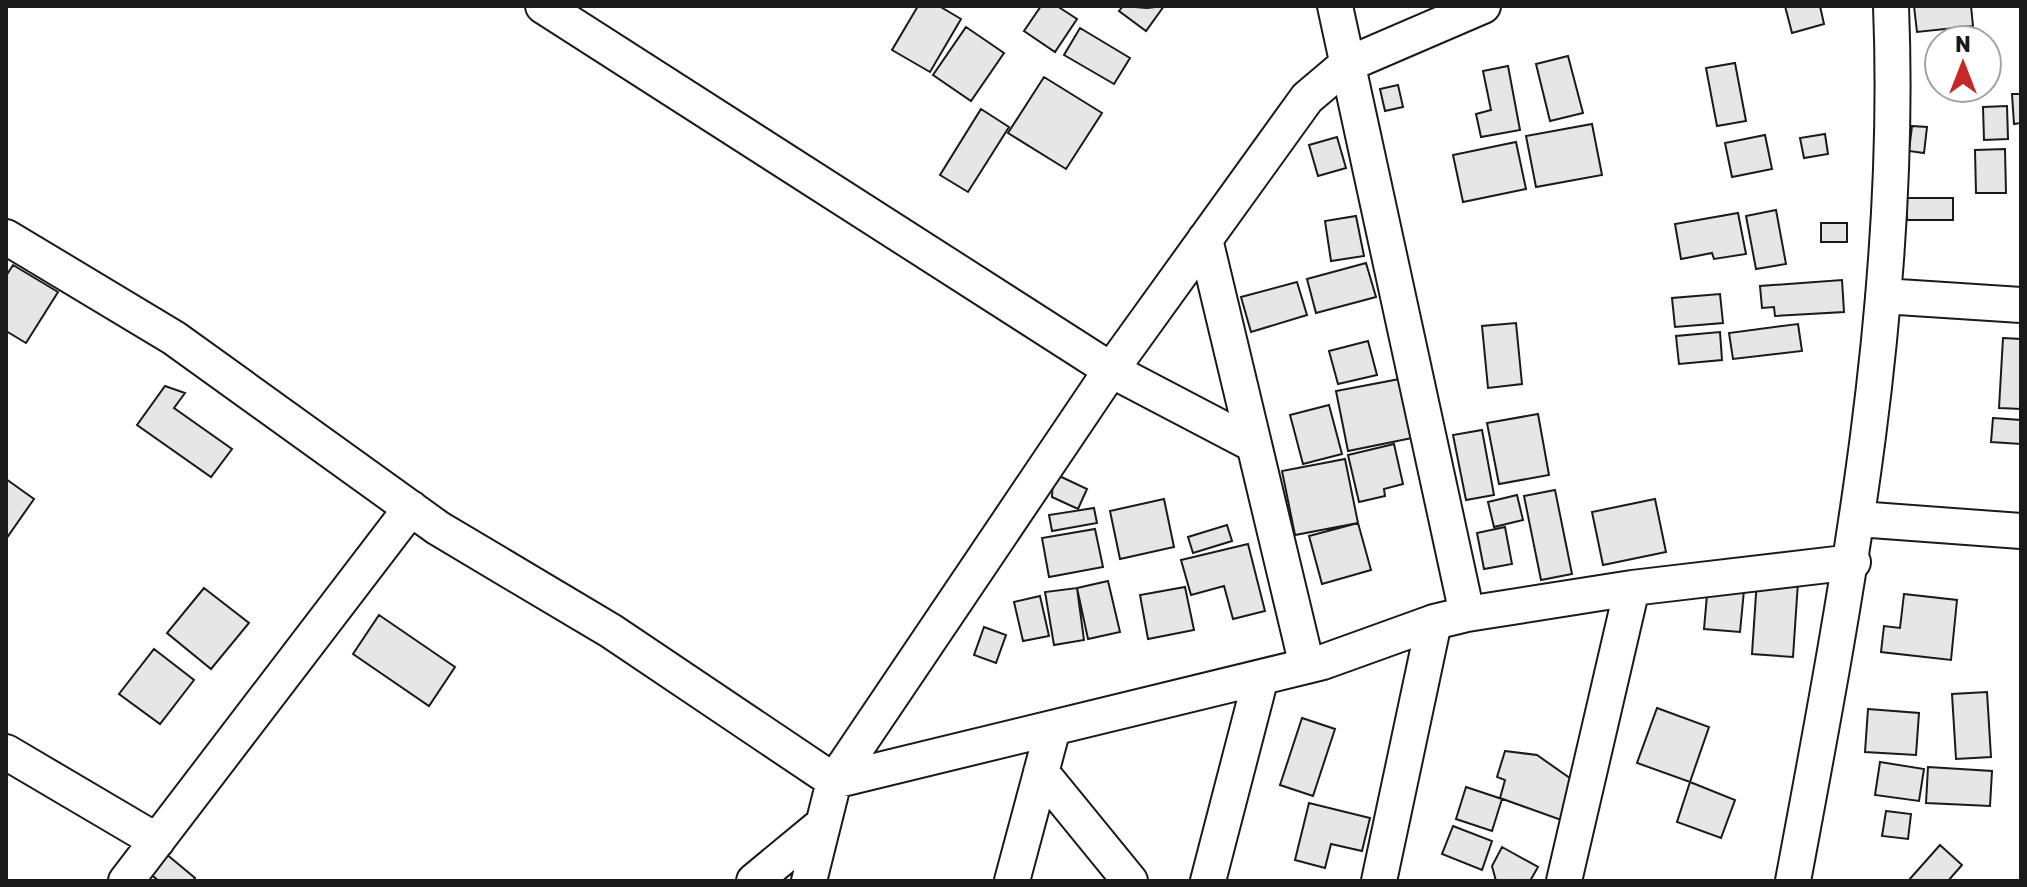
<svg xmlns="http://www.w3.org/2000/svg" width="2027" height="887" font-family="Rubik,sans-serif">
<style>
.building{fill:#e6e6e6;stroke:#1a1a1a;stroke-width:2}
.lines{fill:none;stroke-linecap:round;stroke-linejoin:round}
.minor-casing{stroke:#1a1a1a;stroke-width:38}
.minor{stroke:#fff;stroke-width:34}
</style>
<rect width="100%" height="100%" fill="#fff"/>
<!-- building -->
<path class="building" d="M918 6H939L961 19 930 72 892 50Z
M1041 6H1057L1077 19 1055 52 1024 31Z
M1123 6 1147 8 1164 6 1146 31 1119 11Z
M1785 6H1820L1824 24 1792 33Z
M1914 6H1971L1973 26 1917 32Z
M966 27 1004 53 971 101 933 75Z
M1080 28 1130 58 1114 84 1064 55Z
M1568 56 1583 113 1550 121 1536 64Z
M1735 63 1746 121 1717 126 1706 68Z
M1508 66 1520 130 1481 137 1476 114 1491 110 1483 71Z
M1044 77 1102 113 1066 169 1008 133Z
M1398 85 1403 107 1385 111 1380 89Z
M2012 94H2021V123L2014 124Z
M2007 106 2008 139 1984 140 1983 107Z
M981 109 1009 127 968 192 940 175Z
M1592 124 1602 175 1536 187 1526 136Z
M1912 126 1927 127 1924 153 1909 151Z
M1825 134 1828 154 1804 158 1800 138Z
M1765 135 1772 169 1732 177 1725 143Z
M1337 137 1346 168 1318 176 1309 145Z
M1516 142 1526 189 1463 202 1453 155Z
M2005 149 2006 193H1976L1975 150Z
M1907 198H1953V220H1907Z
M1776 210 1786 264 1756 269 1746 216Z
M1738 213 1746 254 1714 259 1712 253 1681 259 1675 224Z
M1356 216 1364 256 1331 261 1325 221Z
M1821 223H1847V242H1821Z
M1366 263 1376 297 1316 313 1307 279Z
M13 265 58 292 26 343 6 331V276Z
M1842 280 1844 312 1775 316 1774 307 1762 308 1760 286Z
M1297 282 1307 315 1251 332 1241 297Z
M1720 294 1723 323 1675 327 1672 298Z
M1516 323 1522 384 1488 388 1482 326Z
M1798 324 1802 351 1733 359 1729 333Z
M1720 332 1722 360 1679 364 1676 336Z
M2003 338 2021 339V409L1999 408Z
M1368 341 1377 375 1338 384 1329 351Z
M1405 378 1417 437 1348 451 1336 391Z
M165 386 185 393 174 408 232 449 211 477 137 425Z
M1329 405 1342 454 1303 464 1290 415Z
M1538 414 1549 475 1499 484 1487 423Z
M1993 418 2021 420V444L1991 442Z
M1482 430 1494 495 1466 500 1453 435Z
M1394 444 1403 484 1384 489 1385 496 1359 502 1348 455Z
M1345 459 1358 523 1295 535 1282 471Z
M1053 473 1087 489 1078 509 1052 497Z
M6 479 34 499 6 539Z
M1555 490 1572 574 1541 580 1524 496Z
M1517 495 1523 520 1494 527 1488 502Z
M1164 499 1174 547 1120 559 1110 511Z
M1655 499 1666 552 1603 565 1592 512Z
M1094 508 1097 523 1052 531 1049 515Z
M1358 523 1371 570 1322 584 1309 536Z
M1227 525 1232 541 1193 553 1188 537Z
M1505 527 1512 564 1484 569 1477 533Z
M1095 529 1103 567 1049 577 1042 538Z
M1248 544 1265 611 1233 619 1224 586 1191 595 1181 560Z
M1757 579 1798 582 1793 657 1752 654Z
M1108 581 1120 632 1088 639 1077 588Z
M1185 587 1194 630 1148 639 1140 595Z
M204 588 249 623 211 669 167 633Z
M1077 588 1084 640 1054 645 1045 592Z
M1744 590 1740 632 1704 629 1707 595Z
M1904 594 1957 600 1951 660 1881 652 1884 626 1900 628Z
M1040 596 1049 636 1023 641 1014 602Z
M379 615 455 667 429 706 353 654Z
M984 627 1006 635 996 663 974 655Z
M154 649 194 680 160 724 119 694Z
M1987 692 1991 757 1956 759 1952 694Z
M1657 708 1709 727 1690 782 1637 763Z
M1868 709 1919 713 1916 755 1865 752Z
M1302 718 1335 729 1313 796 1280 785Z
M1505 751 1537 755 1574 781 1564 821 1500 798 1505 780 1497 777Z
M1880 762 1924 769 1919 801 1875 795Z
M1928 767 1992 771 1990 806 1926 803Z
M1690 782 1735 800 1721 838 1677 822Z
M1466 787 1502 799 1492 831 1456 819Z
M1309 803 1370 818 1362 851 1331 844 1325 868 1295 860Z
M1886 811 1911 814 1908 839 1882 836Z
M1453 826 1492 841 1482 870 1442 854Z
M1940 845 1962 865 1948 881H1908Z
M1502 847 1538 867 1530 881H1496L1492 866Z
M165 853 195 878 193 881H159L149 873Z"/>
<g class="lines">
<defs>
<path id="minor" d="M543 6 1111 370 1254 445
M1335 6 1467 614
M6 237 174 338 438 528 611 631 834 781 1323 662 1434 622 1467 614 1632 588 1853 562
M1205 239 1307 666
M1883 296 2021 305
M1858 519 2021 531
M6 752 157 841
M1041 772 1130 881
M126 881 411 508
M754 881 823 824
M809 881 834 781 1111 370 1307 98 1346 65 1483 6
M1012 881 1053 728
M1208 881 1261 677
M1379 881 1434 622
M1564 881 1632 588
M1793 881C1847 592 1903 301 1891 6"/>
</defs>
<!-- minor casing -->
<use href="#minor" class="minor-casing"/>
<!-- minor -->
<use href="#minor" class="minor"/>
</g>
<!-- border -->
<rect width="2027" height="887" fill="none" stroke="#1a1a1a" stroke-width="16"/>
<!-- north arrow -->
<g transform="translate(1963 64)"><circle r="38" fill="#ffffff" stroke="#a3a3a3" stroke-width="2"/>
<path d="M0-6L14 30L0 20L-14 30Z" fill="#c62828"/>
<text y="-12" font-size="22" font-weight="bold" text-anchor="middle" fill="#1a1a1a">N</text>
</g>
</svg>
